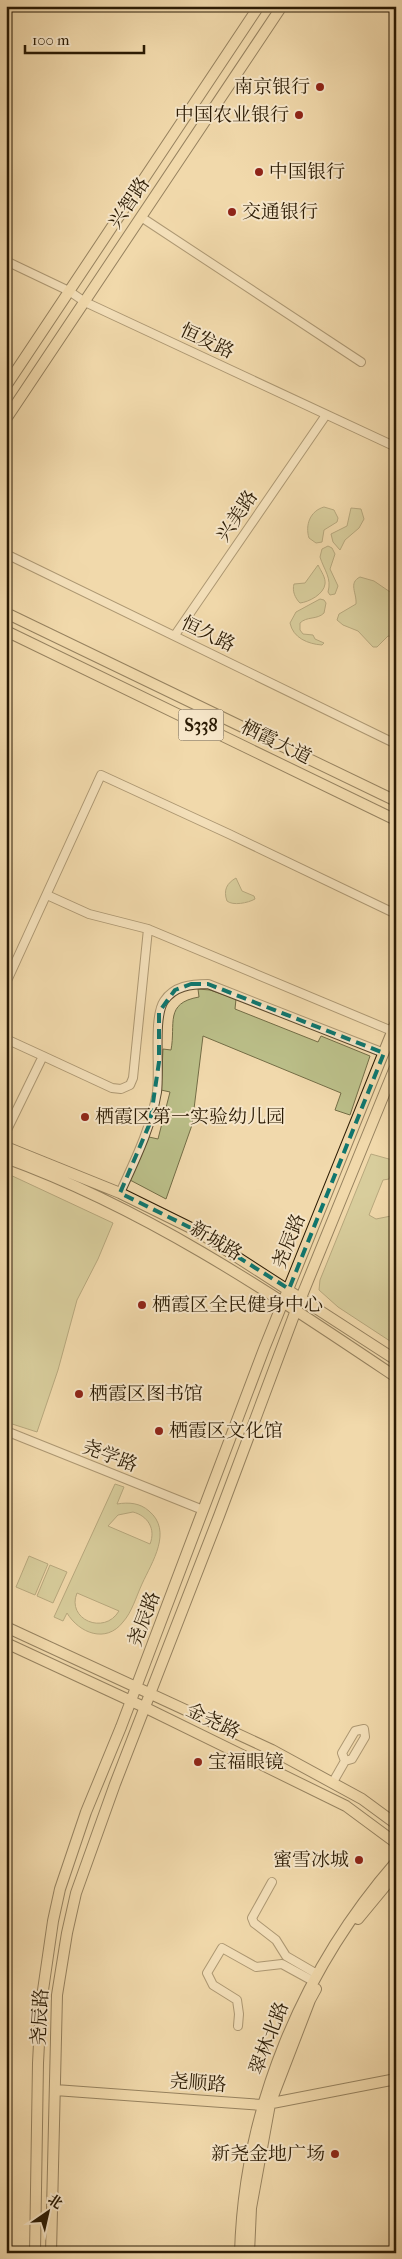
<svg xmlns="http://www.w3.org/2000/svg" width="402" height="2259" font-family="'IM FELL French Canon','Noto Serif SC',serif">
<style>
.green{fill:#bbbf89;stroke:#736d46;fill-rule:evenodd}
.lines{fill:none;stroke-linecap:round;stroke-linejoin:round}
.minor-casing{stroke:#5c4a2e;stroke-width:10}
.major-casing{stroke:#2b1b04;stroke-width:12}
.minor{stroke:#f6e6c9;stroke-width:8}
.major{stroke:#f1d9ac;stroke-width:10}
.marked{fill:none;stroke:#0f766e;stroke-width:4;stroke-dasharray:10 6;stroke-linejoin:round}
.poi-dot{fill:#8f2418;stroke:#f6e6c9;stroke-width:2}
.labels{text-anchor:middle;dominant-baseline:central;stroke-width:4;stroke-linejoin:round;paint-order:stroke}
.shield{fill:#f6e6c9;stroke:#68583f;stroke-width:1}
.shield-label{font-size:18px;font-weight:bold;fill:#2b1b04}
.poi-label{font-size:19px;fill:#2b1b04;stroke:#f6e6c9;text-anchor:start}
.street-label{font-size:19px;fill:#2b1b04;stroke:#f6e6c9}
</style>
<rect width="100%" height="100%" fill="#f1d9ac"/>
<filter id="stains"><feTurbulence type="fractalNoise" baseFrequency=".004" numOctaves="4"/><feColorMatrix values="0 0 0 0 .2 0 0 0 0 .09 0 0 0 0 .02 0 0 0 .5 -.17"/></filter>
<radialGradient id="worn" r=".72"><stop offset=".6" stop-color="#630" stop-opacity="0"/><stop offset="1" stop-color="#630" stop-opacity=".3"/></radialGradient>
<!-- green -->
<path class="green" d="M324 507 334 510 338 518 337 522 324 530 322 542 316 543 309 538C305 525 310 511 324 507Z
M351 508 361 509 364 519 359 528 345 540 340 550 333 542 331 534 347 526Z
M328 546 332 548 335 554 330 569 338 586 335 594 330 595 328 592C332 578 324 570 320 557L322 549Z
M318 565C321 571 326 578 325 584 324 594 309 602 300 603 295 598 292 591 294 584L305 583Z
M360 577 374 581 396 596V637L388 636 377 647H373L358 631 343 625 337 620 339 614 356 604C357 593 348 583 360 577Z
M320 599 324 600 326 603 324 613C317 620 307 616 300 623V630L303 634 313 635 315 639 324 643 322 645C308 644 293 638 290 623L296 612Z
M236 878 242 891 254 896 255 899C248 903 233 906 227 901 223 890 227 883 236 878Z
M198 989 210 990 236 999 235 1009 318 1042 321 1036 370 1056 350 1115 335 1110 341 1093 203 1036 192 1125 166 1199 130 1180 149 1137 158 1139 170 1092 161 1090 163 1049 171 1050C176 1024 164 1003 199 997Z
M371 1154 396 1161 389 1179 383 1180 369 1215 376 1219 396 1215V1345L338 1307 319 1290 320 1280Z
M6 1173 113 1223 98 1259 77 1300 58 1370 37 1432 6 1422Z
M115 1484 124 1487 117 1504C129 1502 140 1503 149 1511 173 1531 152 1562 142 1584 136 1597 132 1612 123 1622 106 1644 79 1633 67 1613L63 1621 54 1617ZM133 1512C148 1516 156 1529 150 1544L108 1526 118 1515ZM77 1593 119 1611C104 1636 66 1619 77 1593Z
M29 1556 48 1564 35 1595 16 1587Z
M50 1565 67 1572 53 1603 37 1596Z"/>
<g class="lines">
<defs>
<path id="minor" d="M141 217 361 362
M6 261 69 291 85 302 396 447
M6 554 396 744
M175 635 326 415
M47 895 89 914 148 929 392 1031
M6 983 101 775 229 834 396 914
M6 1039 43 1056 6 1132
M43 1056 112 1088 121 1089 130 1085 133 1078 148 929
M120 1193C135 1160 151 1128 157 1092 160 1069 153 1017 164 1001 174 986 191 984 208 984L384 1053
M6 1431 203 1510
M333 1782 345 1761 352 1759 365 1737 364 1729 355 1731 342 1753 345 1761
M272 1882 252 1918 254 1923 276 1940 286 1956 317 1974
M238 2026 239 2014 237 2000 213 1985 207 1973 222 1948 256 1967 282 1964 313 1981"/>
<path id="major" d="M6 386 259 6
M6 419 282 6
M6 613 396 801
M6 631 396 820
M6 1147 120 1193 195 1230 396 1360
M6 1158C147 1209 272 1294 396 1377
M6 1627 272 1750 362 1799 396 1824
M6 1643 144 1707 346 1806 396 1843
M358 1919 396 1873
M55 2090 262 2105 396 2079
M35 2253 38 2063 41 2004 53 1921 60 1889 86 1812 121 1727 264 1349 396 1022
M51 2253 57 1995 67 1933 76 1893 115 1784 219 1516 296 1310 396 1065
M240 2253C244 2109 302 1970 396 1862
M249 2253 251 2208 270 2104 310 2000 316 1989"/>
</defs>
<!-- minor casing -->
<use href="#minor" class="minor-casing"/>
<!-- major casing -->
<use href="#major" class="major-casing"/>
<!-- minor -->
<use href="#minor" class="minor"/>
<!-- major -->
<use href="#major" class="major"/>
</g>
<!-- marked area -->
<path d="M0 0H402V2259H0ZM191 984H208L384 1053 289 1289 195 1230 120 1193 150 1123 159 1062V1012L175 990Z" fill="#f1d9ac" fill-opacity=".55" fill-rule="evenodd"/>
<path class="marked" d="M191 984H208L384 1053 289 1289 195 1230 120 1193 150 1123 159 1062V1012L175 990Z"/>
<!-- markers -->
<g class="poi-dot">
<circle cx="320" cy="87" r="5"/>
<circle cx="299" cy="115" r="5"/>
<circle cx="259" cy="172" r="5"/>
<circle cx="232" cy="212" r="5"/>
<circle cx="85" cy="1117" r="5"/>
<circle cx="142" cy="1305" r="5"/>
<circle cx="79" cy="1394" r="5"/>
<circle cx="159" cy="1431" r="5"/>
<circle cx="198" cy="1762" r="5"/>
<circle cx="359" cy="1860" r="5"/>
<circle cx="335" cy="2154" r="5"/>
</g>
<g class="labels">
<!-- shield labels -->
<rect class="shield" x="178.5" y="709.5" width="45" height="31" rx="4"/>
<g class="shield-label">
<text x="201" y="725">S338</text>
</g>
<!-- poi labels -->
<g class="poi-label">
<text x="310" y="87" text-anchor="end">南京银行</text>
<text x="289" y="115" text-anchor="end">中国农业银行</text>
<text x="269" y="172">中国银行</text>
<text x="242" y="212">交通银行</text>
<text x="95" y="1117">栖霞区第一实验幼儿园</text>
<text x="152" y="1305">栖霞区全民健身中心</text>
<text x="89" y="1394">栖霞区图书馆</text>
<text x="169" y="1431">栖霞区文化馆</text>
<text x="208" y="1762">宝福眼镜</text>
<text x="349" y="1860" text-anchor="end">蜜雪冰城</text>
<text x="325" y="2154" text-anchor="end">新尧金地广场</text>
</g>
<!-- street labels -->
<g class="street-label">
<text transform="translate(129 203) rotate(-56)">兴智路</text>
<text transform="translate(207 341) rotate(25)">恒发路</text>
<text transform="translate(237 516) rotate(-56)">兴美路</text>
<text transform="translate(208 634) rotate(26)">恒久路</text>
<text transform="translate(276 742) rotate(26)">栖霞大道</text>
<text transform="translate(216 1241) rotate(31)">新城路</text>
<text transform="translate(289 1241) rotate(-68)">尧辰路</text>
<text transform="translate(110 1456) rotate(21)">尧学路</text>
<text transform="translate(144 1619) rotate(-69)">尧辰路</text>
<text transform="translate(213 1721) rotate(26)">金尧路</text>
<text transform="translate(40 2017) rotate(-87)">尧辰路</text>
<text transform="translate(269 2038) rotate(-69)">翠林北路</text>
<text transform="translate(198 2083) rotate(4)">尧顺路</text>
</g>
</g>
<!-- margin -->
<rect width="402" height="2259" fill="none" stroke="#f1d9ac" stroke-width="25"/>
<rect x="8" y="8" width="387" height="2244" fill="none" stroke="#2b1b04" stroke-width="2.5"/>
<rect x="12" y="12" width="377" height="2234" fill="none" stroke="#2b1b04"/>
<!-- north arrow -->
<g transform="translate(48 2212) rotate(34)" stroke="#f6e6c9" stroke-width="4" paint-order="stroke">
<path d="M0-4L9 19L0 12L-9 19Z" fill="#2b1b04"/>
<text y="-8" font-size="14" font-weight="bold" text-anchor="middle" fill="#2b1b04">北</text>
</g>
<!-- scale -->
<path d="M25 45v8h119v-8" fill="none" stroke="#2b1b04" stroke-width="2.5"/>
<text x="32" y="45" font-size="15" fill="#2b1b04" stroke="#f6e6c9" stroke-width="4" paint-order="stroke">100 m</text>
<rect width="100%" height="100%" filter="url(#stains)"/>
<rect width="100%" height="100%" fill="url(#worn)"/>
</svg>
